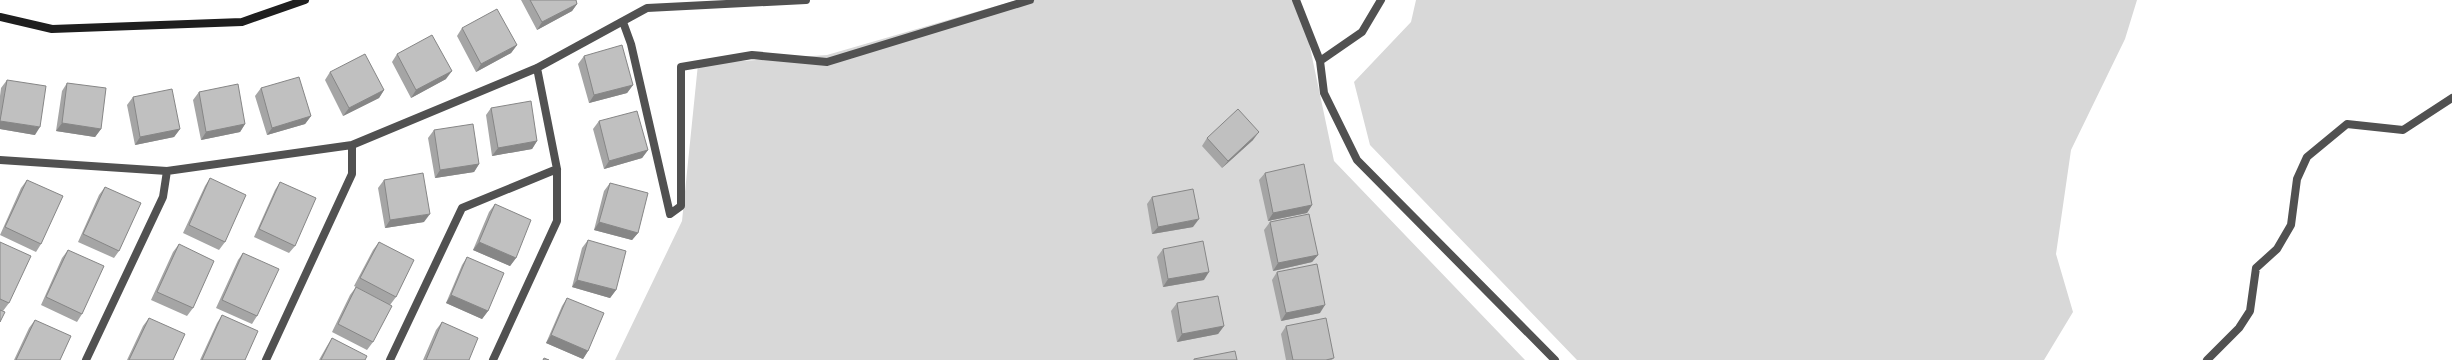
<svg xmlns="http://www.w3.org/2000/svg" width="2452" height="360" font-family="'Noto Sans',sans-serif">
<style>
.green{fill:#d8d8d8}
.lines{fill:none;stroke-linecap:round;stroke-linejoin:round}
.street{stroke:#515151;stroke-width:8}
.secondary{stroke:#1e1e1e;stroke-width:8}
.wall{fill:#a5a5a5}
.shaded-wall{fill:#868686}
.building{fill:#c0c0c0;stroke:#868686}
</style>
<rect width="100%" height="100%" fill="#fff"/>
<!-- green -->
<path class="green" d="M1017 0H1300L1334 161 1525 360H615L682 221 698 64 827 55Z
M1416 0H2137L2125 39 2071 150 2056 254 2073 312 2044 360H1577L1370 145 1354 82 1411 22Z"/>
<g class="lines">
<!-- street -->
<path class="street" d="M1296 0 1320 61
M1381 0 1362 32 1320 61 1324 93 1357 160 1555 360
M623 22 631 44 670 214 681 206V67L752 55 827 62 1030 0
M0 160 167 171 352 145 537 68 647 8 806 0
M86 360 163 197 167 171
M266 360 352 174V145
M390 360 462 208 557 169
M493 360 557 221V169L537 68
M2207 360 2239 328 2250 311 2256 268 2277 249 2291 225 2297 179 2307 157 2347 124 2403 130 2452 98"/>
<!-- secondary -->
<path class="secondary" d="M0 17 52 29 242 22 305 0"/>
</g>
<!-- wall -->
<path class="wall" d="M521 0H576L577 4 572 11 537 30Z
M462 28 517 45 511 53 476 72 457 36Z
M397 54 446 79 411 98 392 62Z
M584 56 633 85 627 93 589 103 578 64Z
M330 72 384 90 379 98 343 116 325 80Z
M7 80 35 135 0 129V96L1 88Z
M67 83 101 129 95 137 56 131 62 91Z
M261 88 311 116 305 124 267 135 255 96Z
M199 92 245 124 240 132 201 140 193 100Z
M133 97 180 129 174 137 135 145 127 105Z
M491 108 537 141 532 149 492 156 486 115Z
M599 121 648 150 642 158 604 169 593 129Z
M434 130 479 164 474 172 435 178 428 138Z
M1207 138 1253 140 1222 168 1202 146Z
M1265 173 1312 205 1307 213 1268 221 1259 180Z
M210 178 225 242 219 250 183 233 205 186Z
M27 180 41 244 36 252 0 235 21 188Z
M384 180 424 222 385 228 378 188Z
M280 182 295 246 289 253 254 237 275 190Z
M610 183 638 233 632 240 594 230 604 191Z
M105 187 119 251 114 258 78 242 99 195Z
M1152 197 1193 227 1152 234 1147 204Z
M495 204 516 258 510 266 473 250 489 212Z
M1270 222 1318 255 1312 262 1273 271 1264 230Z
M588 240 616 290 610 298 572 287 582 248Z
M0 242 9 303 3 311 0 310Z
M379 242 396 297 390 305 354 286 373 250Z
M179 244 193 308 187 316 151 300 173 252Z
M1163 249 1204 280 1163 287 1157 257Z
M68 250 82 314 77 322 41 305 62 258Z
M243 253 257 316 252 324 216 308 238 260Z
M467 257 488 311 482 319 446 303 462 265Z
M1277 272 1320 313 1281 321 1272 280Z
M356 287 373 342 367 350 332 332 350 295Z
M567 298 588 351 583 359 546 343 562 306Z
M1177 303 1224 326 1218 334 1177 342 1171 311Z
M222 315 245 360H200L217 323Z
M149 318 173 360H127L143 326Z
M35 320 60 360H14L29 328Z
M442 322 469 360H423L436 330Z
M1286 326 1333 360H1286L1281 334Z
M332 338 365 360H319L327 346Z"/>
<!-- shaded-wall -->
<path class="shaded-wall" d="M577 4 572 11 537 30 542 22Z
M517 45 511 53 476 72 481 64Z
M452 71 446 79 411 98 416 90Z
M633 85 627 93 589 103 594 95Z
M384 90 379 98 343 116 349 108Z
M311 116 305 124 267 135 272 128Z
M0 121 40 127 35 135 0 129Z
M62 123 101 129 95 137 56 131Z
M245 124 240 132 201 140 206 132Z
M180 129 174 137 135 145 140 137Z
M1259 132 1253 140 1222 168 1228 161Z
M537 141 532 149 492 156 498 148Z
M648 150 642 158 604 169 609 161Z
M479 164 474 172 435 178 440 170Z
M1312 205 1307 213 1268 221 1273 213Z
M430 214 424 222 385 228 390 220Z
M1199 219 1193 227 1152 234 1158 227Z
M599 222 638 233 632 240 594 230Z
M479 242 516 258 510 266 473 250Z
M1318 255 1312 262 1273 271 1278 263Z
M1209 272 1204 280 1163 287 1168 279Z
M577 280 616 290 610 298 572 287Z
M451 295 488 311 482 319 446 303Z
M1325 305 1320 313 1281 321 1286 313Z
M1224 326 1218 334 1177 342 1182 334Z
M551 335 588 351 583 359 546 343Z"/>
<!-- building -->
<path class="building" d="M530 0H576L577 4 542 22Z
M497 9 517 45 481 64 462 28Z
M432 35 452 71 416 90 397 54Z
M622 45 633 85 594 95 584 56Z
M365 54 384 90 349 108 330 72Z
M299 77 311 116 272 128 261 88Z
M7 80 46 86 40 127 0 121Z
M67 83 106 88 101 129 62 123Z
M238 84 245 124 206 132 199 92Z
M172 89 180 129 140 137 133 97Z
M531 101 537 141 498 148 491 108Z
M1238 109 1259 132 1228 161 1207 138Z
M637 111 648 150 609 161 599 121Z
M473 124 479 164 440 170 434 130Z
M1304 164 1312 205 1273 213 1265 173Z
M423 173 430 214 390 220 384 180Z
M210 178 246 195 225 242 189 225Z
M27 180 63 196 41 244 5 227Z
M280 182 316 198 295 246 259 229Z
M610 183 648 193 638 233 599 222Z
M105 187 141 203 119 251 83 234Z
M1193 189 1199 219 1158 227 1152 197Z
M495 204 531 220 516 258 479 242Z
M1309 214 1318 255 1278 263 1270 222Z
M588 240 626 251 616 290 577 280Z
M1203 241 1209 272 1168 279 1163 249Z
M0 242 31 256 9 303 0 299Z
M379 242 414 260 396 297 360 278Z
M179 244 214 261 193 308 157 292Z
M68 250 104 266 82 314 46 297Z
M243 253 279 269 257 316 222 300Z
M467 257 504 273 488 311 451 295Z
M1317 264 1325 305 1286 313 1277 272Z
M356 287 392 306 373 342 338 324Z
M1218 296 1224 326 1182 334 1177 303Z
M567 298 604 313 588 351 551 335Z
M0 310 5 312 0 322Z
M222 315 258 331 245 360H202Z
M149 318 185 334 173 360H129Z
M1326 318 1334 358 1326 360H1293L1286 326Z
M35 320 71 336 60 360H16Z
M442 322 478 338 469 360H426Z
M332 338 367 356 365 360H321Z
M1235 351 1237 360H1194V359Z
M544 358 549 360H543Z"/>
</svg>
